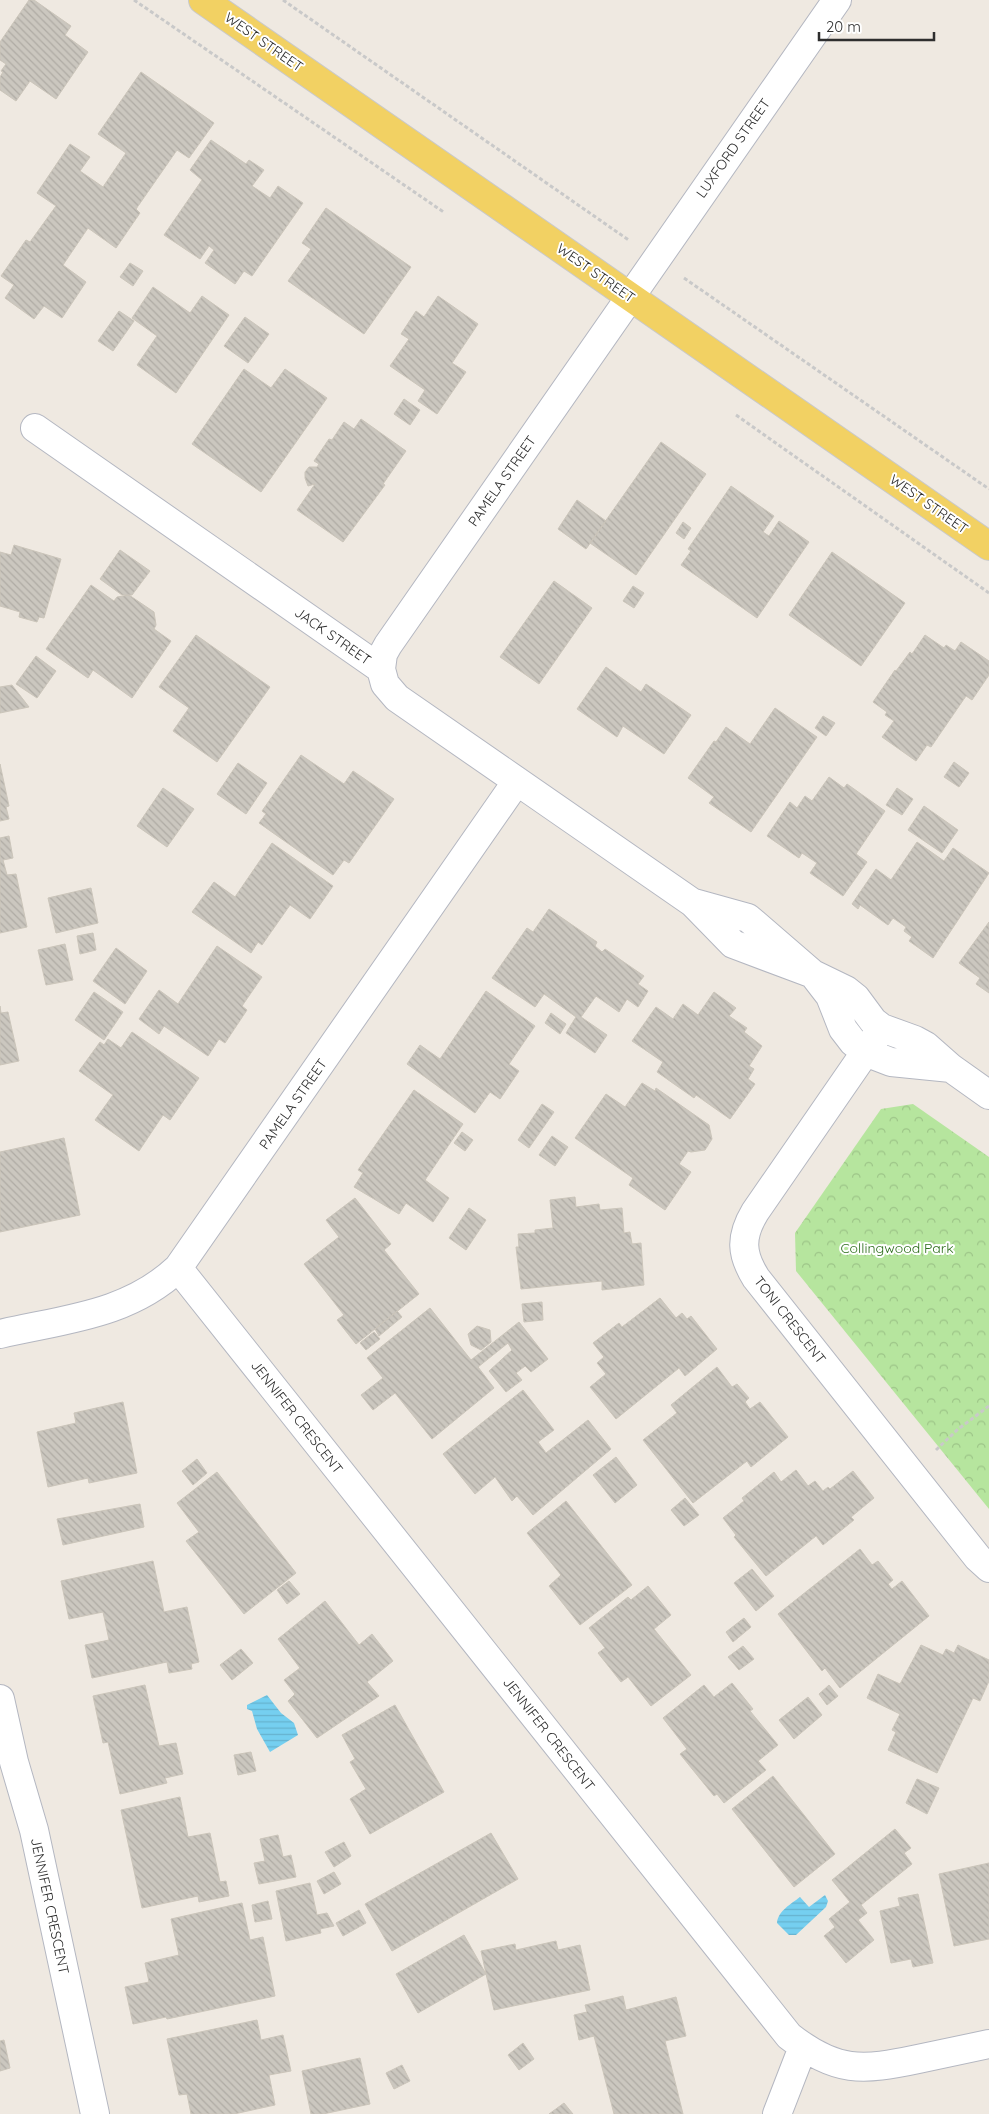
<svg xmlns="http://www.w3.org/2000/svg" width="989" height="2114" font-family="Quicksand,sans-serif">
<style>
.forest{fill:url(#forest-crowns)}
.water{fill:url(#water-rules)}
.building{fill:url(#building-back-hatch);stroke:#cbc5ba}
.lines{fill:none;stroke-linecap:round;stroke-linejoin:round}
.minor-casing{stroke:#b4b7c1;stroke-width:30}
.major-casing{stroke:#c9c9c9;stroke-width:30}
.path{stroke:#c9c9c9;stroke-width:3;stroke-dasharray:4 2.5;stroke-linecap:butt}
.minor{stroke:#fff;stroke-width:28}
.major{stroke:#f2d163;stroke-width:28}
.labels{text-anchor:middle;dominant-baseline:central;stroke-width:4;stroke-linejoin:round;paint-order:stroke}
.street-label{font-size:14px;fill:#2e2e2e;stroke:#fff}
.park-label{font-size:14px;fill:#2c6e1b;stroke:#fff}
</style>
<defs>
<pattern id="forest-crowns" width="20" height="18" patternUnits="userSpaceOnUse" patternTransform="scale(1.25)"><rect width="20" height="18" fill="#b6e59e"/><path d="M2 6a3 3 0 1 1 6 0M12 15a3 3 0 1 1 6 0" fill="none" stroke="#9dc588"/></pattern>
<pattern id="water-rules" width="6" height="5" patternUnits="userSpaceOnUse" patternTransform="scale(1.25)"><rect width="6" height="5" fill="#75cff0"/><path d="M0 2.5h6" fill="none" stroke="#66b2ce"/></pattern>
<pattern id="building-back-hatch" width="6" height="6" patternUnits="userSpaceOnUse" patternTransform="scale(1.25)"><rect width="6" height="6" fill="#cbc7bf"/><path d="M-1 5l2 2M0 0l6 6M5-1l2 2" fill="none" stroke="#afaba4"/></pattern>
</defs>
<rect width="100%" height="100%" fill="#efe9e1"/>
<!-- forest -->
<path class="forest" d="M913 1104 989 1157V1509L796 1271 795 1233 881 1109Z"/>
<!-- water -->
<path class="water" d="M267 1695 281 1713 294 1723 298 1735 270 1752 257 1729 252 1711 247 1709V1705Z
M825 1895 828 1901 826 1907 796 1935H789L777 1923C778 1911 791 1904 800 1897L809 1907Z"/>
<!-- building -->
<path class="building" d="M29 0H34L71 26 65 35 88 52 56 99 30 81 16 101 0 90V77L3 72 1 71 6 64 0 60V42Z
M141 72 214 123 189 158 177 150 136 209 140 213 116 248 88 228 63 265 86 282 62 318 44 306 34 319 5 298 14 285 1 276 26 240 30 242 56 206 37 193 70 144 90 157 80 171 103 187 126 153 98 134Z
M211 140 246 164 249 160 264 170 252 186 270 198 278 186 303 203 252 276 244 271 235 284 205 263 214 250 209 246 200 259 164 235 202 180 190 170Z
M326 208 411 267 364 334 288 281 311 249 302 243Z
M130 263 143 271 133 286 120 277Z
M153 287 190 313 202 296 229 315 176 393 137 365 157 336 132 318Z
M438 296 478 324 452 363 466 372 437 414 418 401 425 390 390 366 409 339 401 334 416 311 424 317Z
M119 311 134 321 113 351 98 341Z
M245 317 269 334 248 363 224 346Z
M244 369 271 388 285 369 327 398 261 492 192 444Z
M404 399 420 410 410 425 394 414Z
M361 419 406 451 383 484 385 485 343 542 297 510 315 484 308 486 305 478V472L309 467H317L319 464 314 461 329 439 332 440 344 422 354 429Z
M661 442 706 474 636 575 590 543Z
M731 486 774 516 763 532 769 536 779 521 809 542 757 618 681 565 691 551 688 549Z
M577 500 606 521 586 549 558 529Z
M683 522 691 528 684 539 676 533Z
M14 545 61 559 44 618 39 617 37 622 19 617 20 612 0 606V552L11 555Z
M120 550 150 571 132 595H122L100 579Z
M832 552 905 603 861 666 789 615Z
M554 581 592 608 539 684 500 657Z
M91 585 114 601 117 597 129 595 154 612 156 625 154 629 171 641 132 698 93 670 88 678 46 649Z
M633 586 644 593 634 608 623 601Z
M196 635 270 687 217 762 173 731 189 708 159 687Z
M925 635 944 648 946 645 955 651 961 642 989 661V675L972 700 966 696 931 747 927 745 916 761 882 737 894 721 885 715 887 712 873 702 895 670 896 671 910 652 912 654Z
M36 656 56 671 37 698 16 684Z
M606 667 641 692 646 684 691 715 664 754 623 726 617 737 577 709Z
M12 685 29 707 0 713V687Z
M775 708 817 737 751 832 709 803 714 797 688 778 714 741 716 742 726 727 750 744Z
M823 716 835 723 826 736 815 728Z
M301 755 344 784 353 771 394 799 349 863 344 860 333 875 259 823 266 814 262 811Z
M954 762 969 773 959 787 944 777Z
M238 763 267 783 246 814 217 794Z
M0 764 9 806 6 807 9 819 0 821Z
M829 777 844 788 847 784 885 811 856 854 867 862 843 896 810 873 817 863 802 853 799 858 767 836 790 802 797 808 805 796 812 801Z
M163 788 194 809 167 847 137 826Z
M897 788 913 799 902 815 886 805Z
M924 806 958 830 942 853 908 830Z
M9 836 13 858 3 860 7 875 16 874 27 927 0 933V838Z
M917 842 944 861 953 848 989 873 933 958 909 941 912 937 904 931 906 927 893 918 888 925 860 905 858 909 852 904 876 869 891 880Z
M272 843 333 886 310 919 290 905 262 945 258 942 251 953 192 912 214 882 235 897Z
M91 888 98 923 56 933 48 898Z
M549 909 597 942 595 946 602 952 605 949 644 976 638 984 648 991 638 1007 627 999 619 1012 596 996 581 1017 607 1035 595 1053 566 1033 576 1017 544 994 535 1007 492 978 527 928 533 932Z
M989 922V993L976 984 980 978 959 963Z
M93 933 96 950 80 954 77 936Z
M65 944 73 980 46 985 38 950Z
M217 946 262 977 242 1006 247 1010 225 1043 219 1039 208 1056 164 1026 159 1034 139 1019 159 990 178 1004Z
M116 948 147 971 125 1004 93 981Z
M486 991 535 1026 509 1064 519 1071 500 1099 490 1092 475 1113 407 1064 420 1045 440 1059Z
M94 992 123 1012 104 1040 75 1020Z
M714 992 736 1008 729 1016 747 1028 744 1032 762 1046 749 1066 754 1069 748 1079 755 1084 730 1119 696 1095 694 1098 657 1072 663 1062 632 1041 656 1007 673 1019 683 1004 698 1015Z
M0 1006 1 1013 8 1012 19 1061 0 1065Z
M551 1013 566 1024 560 1034 545 1023Z
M132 1032 199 1078 170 1120 163 1115 139 1151 95 1120 113 1095 79 1071 100 1042 104 1045 108 1039 121 1048Z
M642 1083 655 1091 656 1088 709 1125 712 1139 705 1150 691 1152 688 1151 679 1164 691 1172 665 1210 629 1185 633 1178 575 1138 606 1094 625 1107Z
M414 1090 463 1124 425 1180 449 1198 433 1222 406 1203 399 1214 354 1187 363 1173 358 1170Z
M542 1104 554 1112 529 1148 518 1140Z
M462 1132 473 1140 465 1151 454 1143Z
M552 1136 568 1147 555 1166 539 1155Z
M64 1138 80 1215 0 1232V1152Z
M575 1197 576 1207 599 1204 600 1210 622 1208 624 1233 630 1232 632 1244 641 1243 644 1285 602 1290V1281L521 1289 516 1247H519L518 1234 535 1233V1230L553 1228 550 1200Z
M355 1198 391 1244 384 1250 419 1294 356 1344 337 1320 344 1315 304 1264 339 1237 326 1220Z
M469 1208 486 1220 466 1250 449 1238Z
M660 1298 676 1318 682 1313 687 1319 691 1316 717 1349 685 1376 679 1368 616 1419 590 1387 606 1374 597 1363 604 1357 593 1343 619 1323 622 1327Z
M542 1302 543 1320 524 1322 522 1304Z
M430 1308 471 1360 519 1322 548 1359 531 1372 525 1366 516 1373 522 1380 506 1392 489 1371 512 1350 508 1343 478 1367 494 1388 432 1439 395 1393 373 1410 361 1395 383 1378 367 1358Z
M397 1311 402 1317 379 1336 375 1329Z
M477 1326 490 1330 491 1342 481 1350 471 1345 468 1334Z
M374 1332 380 1339 366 1350 360 1343Z
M717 1367 732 1387 737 1384 749 1398 745 1402 750 1409 760 1402 788 1437 751 1467 747 1461 693 1503 643 1440 677 1413 671 1405Z
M523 1390 554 1430 538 1442 546 1453 588 1420 611 1449 533 1515 517 1496 512 1501 495 1477 475 1494 443 1454Z
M123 1402 137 1473 89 1483 88 1478 48 1487 37 1432 76 1423 74 1413Z
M616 1457 637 1485 615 1503 593 1475Z
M197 1459 207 1473 193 1485 182 1471Z
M796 1470 808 1486 815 1481 823 1491 828 1487 830 1489 853 1471 874 1498 851 1517 854 1520 823 1545 816 1536 766 1576 734 1537 736 1535 723 1518 744 1501 742 1498 774 1472 781 1482Z
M217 1472 296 1573 244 1614 186 1541 199 1532 177 1503Z
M685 1498 699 1515 684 1526 671 1510Z
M566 1501 632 1585 580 1625 549 1586 561 1575 527 1533Z
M140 1504 144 1527 63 1545 57 1519Z
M860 1549 872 1565 878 1561 893 1580 888 1584 892 1589 902 1581 929 1616 840 1688 825 1668 822 1671 778 1614Z
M153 1561 164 1612 187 1607 199 1662 191 1664 192 1669 169 1673 167 1662 92 1678 85 1645 109 1640 103 1612 69 1619 61 1581Z
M752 1569 774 1596 756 1611 734 1583Z
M289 1581 300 1594 287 1604 277 1590Z
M648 1586 671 1615 654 1629 691 1675 651 1706 628 1677 621 1682 598 1653 605 1648 589 1628 628 1597 631 1600Z
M325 1601 359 1645 372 1634 393 1661 367 1682 379 1696 317 1738 288 1701 295 1694 284 1680 300 1668 278 1639Z
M744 1618 751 1627 733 1642 726 1632Z
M921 1645 943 1655 946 1649 954 1653 958 1645 989 1660V1681L980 1701 973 1698 937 1773 888 1750 896 1732 892 1730 900 1714 867 1698 878 1674 900 1684Z
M743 1646 754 1659 739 1670 728 1657Z
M241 1649 253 1663 232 1680 220 1665Z
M732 1683 753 1709 750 1711 778 1745 758 1761 766 1770 724 1803 717 1794 714 1796 680 1754 687 1749 663 1718 704 1685 714 1697Z
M145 1685 159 1746 176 1743 183 1774 165 1778 167 1783 120 1794 108 1742 103 1743 93 1696Z
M829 1685 838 1696 827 1705 819 1694Z
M808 1697 822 1715 794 1739 779 1720Z
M395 1705 444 1792 370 1834 350 1799 366 1789 350 1762 355 1759 342 1735Z
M251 1752 256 1771 238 1775 234 1755Z
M773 1776 835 1854 794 1887 732 1809Z
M917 1779 939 1788 927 1814 906 1803Z
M180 1797 188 1837 210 1833 220 1882 226 1881 229 1896 199 1902 198 1896 142 1908 121 1810Z
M895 1829 911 1848 904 1853 912 1864 861 1905 867 1913 858 1920 874 1940 846 1963 824 1936 835 1927 829 1919 850 1902 832 1880Z
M491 1833 518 1879 392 1951 365 1904Z
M278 1835 283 1857 291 1855 296 1877 259 1884 254 1863 265 1861 260 1839Z
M344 1842 351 1856 334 1867 325 1852Z
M989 1863V1939L954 1946 939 1874Z
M334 1872 341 1884 324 1894 317 1881Z
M310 1883 317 1915 327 1913 334 1926 320 1929 321 1933 286 1941 276 1891Z
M918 1894 933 1963 913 1967 911 1959 891 1963 880 1911 900 1906 898 1898Z
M268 1901 272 1919 255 1922 252 1905Z
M242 1903 250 1940 263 1937 275 1996 167 2019 166 2017 133 2024 125 1987 149 1982 145 1963 179 1955 171 1919Z
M359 1910 366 1923 343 1936 336 1923Z
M464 1935 486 1974 418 2013 396 1974Z
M556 1941 558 1950 580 1945 590 1990 494 2010 481 1951 515 1944 516 1950Z
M623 1996 626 2010 676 1997 686 2036 665 2041 683 2114H614L594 2036 579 2040 574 2015 587 2012 585 2005Z
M257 2020 261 2040 283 2035 291 2071 269 2075 275 2105 234 2114H191L187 2094 179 2095 167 2039Z
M4 2040 10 2068 0 2071V2041Z
M523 2043 534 2059 519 2070 508 2055Z
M360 2058 370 2104 323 2114H311L302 2071Z
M402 2065 410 2081 394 2089 386 2073Z
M564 2103 573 2114H549Z"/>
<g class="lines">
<defs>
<path id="minor" d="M35 428 381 669 385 684 397 698 693 903 733 944 813 974 830 996 843 1029 853 1042 865 1052 891 1062 951 1068
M381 669 383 654 388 645 837 0
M694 903 748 918 813 974 846 990 856 998 873 1021 882 1028 915 1040 926 1046 951 1068 989 1095
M882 1028 755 1212C740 1237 741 1254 756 1278L978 1558 989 1568
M178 1268 789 2036C836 2073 862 2071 918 2059 941 2054 965 2049 989 2044
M0 1334C65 1319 128 1315 178 1268L517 781
M0 1699 14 1762 34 1830 95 2114
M777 2114 803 2047"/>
<path id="major" d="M203 0 989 546"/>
</defs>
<!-- minor casing -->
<use href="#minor" class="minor-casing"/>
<!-- major casing -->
<use href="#major" class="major-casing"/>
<!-- path -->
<path class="path" d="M134 0 445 213
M283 0 630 241
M684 278 989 489
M736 415 989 593
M936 1450 957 1430 989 1406"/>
<!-- minor -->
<use href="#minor" class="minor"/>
<!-- major -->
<use href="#major" class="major"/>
</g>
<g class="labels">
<!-- street labels -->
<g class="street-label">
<text transform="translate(264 42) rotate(35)">WEST STREET</text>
<text transform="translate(733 148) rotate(-55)">LUXFORD STREET</text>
<text transform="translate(596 273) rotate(35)">WEST STREET</text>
<text transform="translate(502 481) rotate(-55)">PAMELA STREET</text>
<text transform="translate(929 504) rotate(35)">WEST STREET</text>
<text transform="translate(333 636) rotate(35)">JACK STREET</text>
<text transform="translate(293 1104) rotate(-55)">PAMELA STREET</text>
<text transform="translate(790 1320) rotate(52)">TONI CRESCENT</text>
<text transform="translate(297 1417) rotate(52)">JENNIFER CRESCENT</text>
<text transform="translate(549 1734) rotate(52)">JENNIFER CRESCENT</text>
<text transform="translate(50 1906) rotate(78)">JENNIFER CRESCENT</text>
</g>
<!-- park labels -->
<g class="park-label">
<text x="897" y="1248">Collingwood Park</text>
</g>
</g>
<!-- scale -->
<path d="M819 32v8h115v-8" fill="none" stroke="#2e2e2e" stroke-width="2.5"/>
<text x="826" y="32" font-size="15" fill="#2e2e2e" stroke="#ffffff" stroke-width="4" paint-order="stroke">20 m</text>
</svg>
